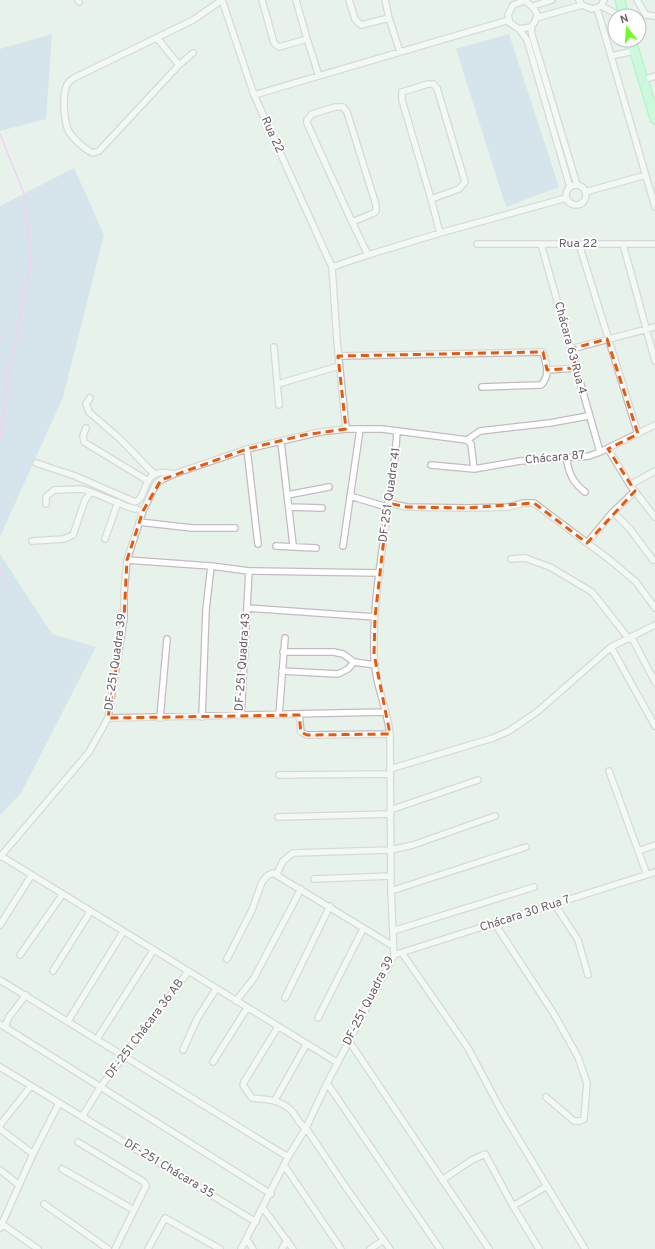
<svg xmlns="http://www.w3.org/2000/svg" width="655" height="1249" font-family="Overpass,sans-serif">
<style>
.green{fill:#c1d4eb}
.lines{fill:none;stroke-linecap:round;stroke-linejoin:round}
.stream{stroke:#faf;stroke-width:1.5}
.street-casing{stroke:#c3bbc2;stroke-width:8}
.primary-casing{stroke:#53ff83;stroke-width:11}
.street{stroke:#fff;stroke-width:5.5}
.primary{stroke:#afffcf;stroke-width:9}
.marked{fill:none;stroke:#e8590c;stroke-width:3;stroke-dasharray:8 5;stroke-linejoin:round}
.labels{text-anchor:middle;dominant-baseline:central;stroke-width:3.5;stroke-linejoin:round;paint-order:stroke}
.street-label{font-size:12px;fill:#695e67;stroke:#fff}
</style>
<rect width="100%" height="100%" fill="#e7f2eb"/>
<!-- green -->
<path class="green" d="M52 34 46 119 0 131V49Z
M509 34 559 187 506 207 456 49Z
M74 168 104 235 63 397 0 537V206Z
M0 554 52 634 96 647 21 793 0 815Z"/>
<g class="lines">
<!-- stream -->
<path class="stream" d="M0 134 25 196 31 262 9 373 0 437
M0 568 7 588"/>
<defs>
<path id="street" d="M78 0 79 2
M262 0 274 43 279 47 307 39 296 0
M349 0 355 19 361 25 389 18 385 0
M524 0C534 8 543 13 531 27L519 29 510 23 508 15 513 5 524 1
M579 0 582 5 592 9 601 6 604 0
M637 0 646 15 655 16
M533 6 552 0
M601 6 621 16
M597 8 655 207
M389 18 400 52
M536 18 582 5
M531 27 532 35 577 185
M519 29 527 40 570 187
M157 38 179 65
M307 39 319 76
M193 53 179 65 99 151 93 153C84 149 75 140 69 132 64 123 62 94 67 85 68 82 71 80 74 78L193 20 222 0 254 95 332 267 337 341 346 429
M611 56 634 51
M643 80 655 76
M428 84H433L437 88 465 182 459 189 431 199 402 100V92Z
M254 95 509 20
M335 107H343L347 112 376 205V211L374 213 352 222 307 123V120L312 114Z
M566 195a10 10 0 1 1 20 0a10 10 0 1 1-20 0Z
M585 192 646 175
M431 199 440 233
M352 222 368 255 440 233 566 198
M477 244H655
M541 244 600 452
M579 244 638 434
M623 244 655 361
M332 267 368 255
M274 347 279 405
M571 349 655 327
M338 356 543 352C546 364 551 375 541 385L482 387
M547 370 576 368
M278 384 339 366
M90 398 86 404 89 412 119 438 154 474
M86 428 83 436 84 442 148 481
M281 442 293 545
M247 449 258 544
M608 449 630 485 655 517
M566 457C569 473 572 482 585 492
M36 463 75 476 135 502C150 497 139 465 174 474
M431 465 474 469 520 461 589 456 600 452 655 425
M474 469 471 444 467 440 480 431 550 423 588 416
M630 485 655 471
M287 495 329 487
M350 496 387 507
M388 503 407 507 466 508 508 507 524 503H534L610 560 636 582 655 608
M46 504V497L54 490 82 489 91 492
M289 507 322 508
M613 512 630 529 653 560
M139 522 192 528H235
M105 539 118 502
M32 541 64 539 73 535 85 500 91 492 128 507 143 511
M587 543 611 514 635 491
M276 546 316 548
M343 546 360 429
M511 559 525 558 550 567 592 592 629 639
M127 560 211 566 249 571 380 573
M247 608 375 617
M632 638 655 682
M611 647 655 726
M283 652H334L343 654 354 662 375 665
M282 671 338 674 348 669 354 662
M279 715 285 638
M299 715 301 732 307 735 390 734
M241 716 249 571
M202 717 206 610 211 566
M108 718 386 712
M160 718 167 639
M390 769 493 738 509 731 537 712 611 647 655 625
M609 771 647 875
M279 775 389 774
M390 810 478 780
M278 817 390 814
M638 851 655 845
M1 856 338 1063
M0 857 89 752 108 718 124 618V593L127 560 143 511 156 484 161 480 174 474 247 449 320 432 346 429H382L467 440
M277 874 283 861 293 853 391 850 413 845 495 816
M314 879 391 876
M391 891 526 847
M555 905 578 940 588 975
M495 924 554 1014 578 1057 587 1083 584 1119 580 1121H574L546 1097
M0 925 31 876
M393 931 534 887
M402 953 468 1048 501 1110 585 1249
M20 955 62 895
M394 955 655 872
M227 959 252 910 262 882 267 876 273 873 393 946
M53 971 90 912
M0 980 288 1157
M285 998 330 906
M236 1001 254 978 301 889
M318 1018 363 929
M68 1021 123 932
M0 1024 271 1194
M5 1027 9 1017 26 995
M278 1027 244 1082 243 1085 252 1098C266 1099 280 1100 291 1110 297 1116 298 1124 306 1128L347 1189 390 1249
M97 1039 153 951
M349 1041 489 1249
M183 1050 197 1019 216 989
M213 1062 247 1008
M0 1067 256 1222
M327 1083 440 1249
M275 1100 306 1045
M82 1117 101 1086 188 972
M0 1125 31 1086
M0 1129 33 1154
M78 1142 144 1182 146 1186 115 1249
M284 1165 341 1249
M62 1169 134 1210
M0 1170 19 1185
M442 1180 472 1160 485 1154 513 1206 539 1249
M44 1204 108 1249
M513 1206 547 1186
M263 1208 293 1249
M2 1224 38 1249
M0 1228 33 1154 59 1103
M247 1240 253 1249
M148 1249 165 1218 220 1249
M241 1249 288 1157 306 1128 327 1083 394 955 391 891 390 734C387 707 374 682 374 654 372 579 393 505 397 431
M282 1249 287 1240
M370 1249 384 1240"/>
<path id="primary" d="M620 0 624 16
M631 40 655 119"/>
</defs>
<!-- street casing -->
<use href="#street" class="street-casing"/>
<!-- primary casing -->
<use href="#primary" class="primary-casing"/>
<!-- street -->
<use href="#street" class="street"/>
<!-- primary -->
<use href="#primary" class="primary"/>
</g>
<!-- marked area -->
<path d="M0 0H655V1249H0ZM607 339 638 434 608 449 635 491 587 543 534 503 466 508 407 507 388 503 375 617 374 654 390 734 307 735 301 732 299 715 108 718 124 618 127 560 143 511 161 480 247 449 304 435 346 429 338 356 543 352 547 370 576 368 571 349Z" fill="#e7f2eb" fill-opacity=".55" fill-rule="evenodd"/>
<path class="marked" d="M607 339 638 434 608 449 635 491 587 543 534 503 466 508 407 507 388 503 375 617 374 654 390 734 307 735 301 732 299 715 108 718 124 618 127 560 143 511 161 480 247 449 304 435 346 429 338 356 543 352 547 370 576 368 571 349Z"/>
<g class="labels">
<!-- street labels -->
<g class="street-label">
<text transform="translate(272 135) rotate(65)">Rua 22</text>
<text x="578" y="244">Rua 22</text>
<text transform="translate(570 348) rotate(75)">Chácara 63 Rua 4</text>
<text transform="translate(555 458) rotate(-5)">Chácara 87</text>
<text transform="translate(390 495) rotate(-82)">DF-251 Quadra 41</text>
<text transform="translate(116 662) rotate(-82)">DF-251 Quadra 39</text>
<text transform="translate(243 662) rotate(-86)">DF-251 Quadra 43</text>
<text transform="translate(525 914) rotate(-18)">Chácara 30 Rua 7</text>
<text transform="translate(369 1001) rotate(-63)">DF-251 Quadra 39</text>
<text transform="translate(145 1029) rotate(-53)">DF-251 Chácara 36 AB</text>
<text transform="translate(169 1169) rotate(31)">DF-251 Chácara 35</text>
</g>
</g>
<!-- north arrow -->
<g transform="translate(627 28) rotate(343)"><circle r="19" fill="#ffffff" stroke="#c3bfc2"/>
<path d="M0-3L7 15L0 10L-7 15Z" fill="#71fc23"/>
<text y="-6" font-size="11" font-weight="bold" text-anchor="middle" fill="#695e67">N</text>
</g>
</svg>
